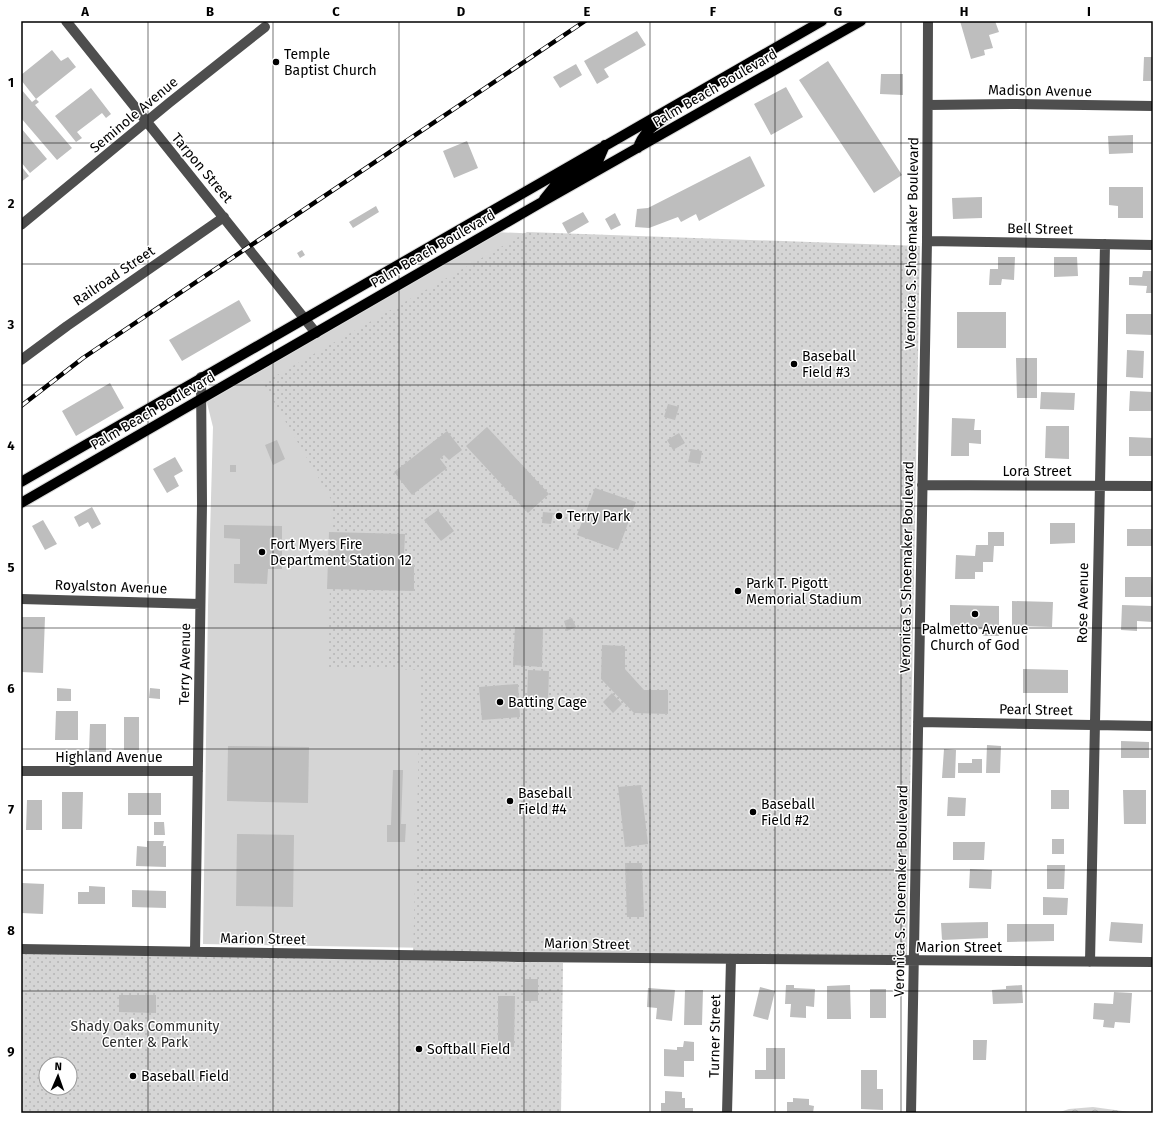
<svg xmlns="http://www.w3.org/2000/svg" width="1174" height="1134" font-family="'Fira Sans',sans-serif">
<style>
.grass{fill:#d5d5d5}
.forest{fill:url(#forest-crowns)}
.park{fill:url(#park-dots);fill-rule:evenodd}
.building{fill:#bebebe}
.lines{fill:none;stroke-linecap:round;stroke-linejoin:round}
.major-casing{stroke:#dbdbdb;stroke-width:12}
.minor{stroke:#4e4e4e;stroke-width:10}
.major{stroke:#000;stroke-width:10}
.rail-casing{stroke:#000;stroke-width:4.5}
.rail{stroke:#fff;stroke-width:3;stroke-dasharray:9;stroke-linecap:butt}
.grid{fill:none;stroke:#000;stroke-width:1;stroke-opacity:0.55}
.poi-dot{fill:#000;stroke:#fff;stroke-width:1.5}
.labels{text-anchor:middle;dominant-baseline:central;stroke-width:3;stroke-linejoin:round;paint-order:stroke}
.poi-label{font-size:14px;fill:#000;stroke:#fff;text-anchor:start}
.street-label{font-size:14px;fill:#000;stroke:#fff}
.park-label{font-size:14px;fill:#2c2c2c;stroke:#fff}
.neatline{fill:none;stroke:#000;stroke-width:1.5}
.grid-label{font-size:13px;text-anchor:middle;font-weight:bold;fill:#000}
</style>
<defs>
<pattern id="forest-crowns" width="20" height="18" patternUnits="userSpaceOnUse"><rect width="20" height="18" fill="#d5d5d5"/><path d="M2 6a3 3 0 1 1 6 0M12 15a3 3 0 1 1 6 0" fill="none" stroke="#b5b5b5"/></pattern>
<pattern id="park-dots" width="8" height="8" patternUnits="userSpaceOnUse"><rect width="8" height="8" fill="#d5d5d5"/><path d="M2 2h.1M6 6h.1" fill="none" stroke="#b5b5b5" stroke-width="1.8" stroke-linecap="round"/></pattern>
</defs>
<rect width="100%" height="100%" fill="#fff"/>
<!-- grass -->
<path class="grass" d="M494 232 914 250 899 956 203 944 208 606 213 427 206 399Z"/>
<!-- forest -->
<path class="forest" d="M1093 1107 1137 1113H1057L1069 1109Z"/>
<!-- park -->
<path class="park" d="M527 232 920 246 907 960 413 954 421 670 328 667 332 501 263 383Z
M21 953 563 963 561 1113H21ZM46 1064H70V1088H46Z"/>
<!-- building -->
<path class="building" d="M960 21H995L999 32 989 35 993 48 984 50 985 55 971 59Z
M637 31 646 45 604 69 609 77 597 84 584 61Z
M52 50 61 61 68 57 76 67 36 99 21 80V75Z
M1144 57H1153V81H1143Z
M828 61 902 175 874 193 799 80Z
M576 64 582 75 560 88 553 77Z
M881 74H903V95L880 94Z
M786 87 803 117 771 135 754 104Z
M91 88 111 114 106 118 102 113 77 132 82 138 76 142 55 116Z
M21 89 32 102 36 99 39 102 35 105 72 148 57 160 21 118Z
M21 128 47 159 30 173 21 162Z
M1133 135V153L1109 154 1108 136Z
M467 141 478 168 454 178 443 151Z
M750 156 765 186 699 221 696 214 681 222 678 217 649 228 635 227 637 209 648 208Z
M21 166 29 176 21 182Z
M1109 187H1143V218H1118V206L1109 205Z
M982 197V218L953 219 952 198Z
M376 206 379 212 353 228 349 222Z
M583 212 589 222 568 234 562 223Z
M615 213 621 225 611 230 605 219Z
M302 250 305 255 300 258 297 253Z
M998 257H1015L1014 280 1002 279 1001 285H989L990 269H998Z
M1054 257H1077L1078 276 1054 277Z
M1143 271H1153V293H1146L1147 286 1129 285V277H1142Z
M239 300 251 321 182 361 169 340Z
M957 312H1006V348H957Z
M1126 314H1153V335L1126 334Z
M1127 350 1144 351 1143 378 1126 377Z
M1016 358H1037V398H1017Z
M110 383 124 408 76 436 62 411Z
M1130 391 1153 392V411H1129Z
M1041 392 1075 393 1074 410 1040 409Z
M668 404 679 407 675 420 664 417Z
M952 418 975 419 974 430H981V444L969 443V456H951Z
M1046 426H1069V459L1045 458Z
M487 427 549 494 528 513 466 446Z
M447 431 462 450 449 460 444 455 440 459 447 468 412 495 394 472Z
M679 433 685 443 673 450 667 440Z
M1129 437 1153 438V456H1129Z
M277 440 285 459 273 465 265 445Z
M691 449 702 451 700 464 688 462Z
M175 457 183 471 174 476 179 486 167 493 153 469Z
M230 465H236V472H230Z
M595 488 636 502 618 550 577 535Z
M92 507 101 524 92 529 88 522 79 527 74 517Z
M438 510 454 531 441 541 424 520Z
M543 512 553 513 551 524 542 523Z
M43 520 57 544 45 550 32 526Z
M1050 523H1075V543L1050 544Z
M224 525 282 526V569H268L267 584 234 583V564H240V539L224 538Z
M1127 529H1153V546H1127Z
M329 532 405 534 404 555 414 565V591L327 589Z
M988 532H1004V546H994L993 562H983V572H975V579H955L956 555 975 556 976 545H988Z
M1125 577H1151L1153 597H1125Z
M1012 601 1053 602 1052 627 1012 626Z
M950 605 999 606V636H983V629L950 628Z
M1122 605 1153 606V622L1137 621V631L1121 630Z
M21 617H45L43 673 21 672Z
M572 618 576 627 567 631 564 621Z
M515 627 543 628 542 667 513 665Z
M602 645 625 646V669L644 690H668V714L634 713 601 679Z
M1023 669 1068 670V693H1023Z
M528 670 549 671 548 702 527 701Z
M518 684 520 717 482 720 479 687Z
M57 688 71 689V701H57Z
M150 688 160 689V699L149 698Z
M612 693 622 704 613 713 603 702Z
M56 711H78V740H55Z
M124 717H139V750H124Z
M90 724H106V752H89Z
M1121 741 1149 742V758H1121Z
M987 745 1001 746 1000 773H986Z
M228 746 309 747 308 803 227 801Z
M944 749 956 750 955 778H942Z
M972 759H982V773H958V763H972Z
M393 770H403L401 824H406L405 842H387V825H391Z
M641 785 648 844 625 847 618 787Z
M1051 790H1069V809H1051Z
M1123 790H1146V824H1124Z
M62 792H83L82 829H62Z
M128 793H161V815H128Z
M948 797 966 798 965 816H947Z
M27 800H42V830H26Z
M154 822H164L165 835H154Z
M237 834 294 835 293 907 236 906Z
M1052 839H1064V854H1052Z
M147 841H164L163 846H166V867L136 866 137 846 147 847Z
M953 842H985L984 860H953Z
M625 863H642L644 917H627Z
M1047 865H1065L1064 889H1047Z
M970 869 992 870 991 889 969 888Z
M22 883 44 884 43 914 21 913Z
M89 886 105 887V904H78V892H89Z
M132 890 166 891V908L132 907Z
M1043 897 1068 898 1067 915H1043Z
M988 922V938L942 940 941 923Z
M1111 922 1143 924 1142 943 1109 941Z
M1007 924H1054V941L1007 942Z
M525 979H538V1001H525Z
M786 985H794V988L815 989 814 1007 806 1006V1018L790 1017 791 1004H785Z
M850 985 851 1019H827V986Z
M1022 985 1023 1003 993 1004 992 990 1006 989V986Z
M760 987 775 991 768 1020 753 1016Z
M648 988 675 990 672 1021 656 1019 657 1008 647 1007Z
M870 989H886V1018H870Z
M685 990H703L702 1025H684Z
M1114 992 1132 993 1130 1023 1115 1022 1114 1028 1103 1027 1104 1020 1093 1019 1094 1003 1113 1004Z
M119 995H156V1013L119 1012Z
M498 996H515L514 1047H498Z
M973 1040H987L986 1060H973Z
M684 1041 694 1042V1061H684V1077L664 1076V1049L677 1050V1047H683Z
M766 1048H785V1079H755V1070H766Z
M861 1070H877V1089H883V1110L861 1109Z
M665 1091 682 1092V1098H685V1108H693V1113H661V1103H665Z
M793 1098 809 1099V1105L814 1106 813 1113H784L787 1112V1102H793Z"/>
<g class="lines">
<defs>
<path id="major" d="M638 148C642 133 655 125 667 116
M544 199 556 184 599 159 605 145
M21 482 822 21
M21 503 542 202 861 21"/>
</defs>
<!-- major casing -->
<use href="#major" class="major-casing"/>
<!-- minor -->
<path class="minor" d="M66 21 316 333
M928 105 1011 104 1153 106
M21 225 169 103 265 27
M927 241 1153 245
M21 360 67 326 224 217
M922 485 1153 486
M21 599 200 604
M918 722 1153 726
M21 771H198
M21 949 518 957 1153 962
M195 952 202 504 201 377
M1090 962 1105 244
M727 1113 731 960
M911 1113 927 241 928 21"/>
<!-- major -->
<use href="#major" class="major"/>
<defs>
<path id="rail" d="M21 406 83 358 585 21"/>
</defs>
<!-- rail casing -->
<use href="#rail" class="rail-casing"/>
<!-- rail -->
<use href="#rail" class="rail"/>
</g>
<!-- grid -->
<path class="grid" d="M148 21V1113M273 21V1113M399 21V1113M524 21V1113M650 21V1113M775 21V1113M901 21V1113M1026 21V1113M21 143H1153M21 264H1153M21 385H1153M21 506H1153M21 628H1153M21 749H1153M21 870H1153M21 991H1153"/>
<!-- markers -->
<g class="poi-dot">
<circle cx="276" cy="62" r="4"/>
<circle cx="794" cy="364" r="4"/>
<circle cx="559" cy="516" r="4"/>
<circle cx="262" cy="552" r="4"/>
<circle cx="738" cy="591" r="4"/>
<circle cx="975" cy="614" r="4"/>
<circle cx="500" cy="702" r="4"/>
<circle cx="510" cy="801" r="4"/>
<circle cx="753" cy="812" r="4"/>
<circle cx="419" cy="1049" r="4"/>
<circle cx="133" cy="1076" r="4"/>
</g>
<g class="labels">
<!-- poi labels -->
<g class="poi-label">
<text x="284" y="54">Temple<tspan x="284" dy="16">Baptist Church</tspan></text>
<text x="802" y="356">Baseball<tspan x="802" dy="16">Field #3</tspan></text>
<text x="567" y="516">Terry Park</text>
<text x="270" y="544">Fort Myers Fire<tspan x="270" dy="16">Department Station 12</tspan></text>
<text x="746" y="583">Park T. Pigott<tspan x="746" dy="16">Memorial Stadium</tspan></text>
<text x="975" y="629" text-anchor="middle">Palmetto Avenue<tspan x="975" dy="16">Church of God</tspan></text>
<text x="508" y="702">Batting Cage</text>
<text x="518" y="793">Baseball<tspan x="518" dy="16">Field #4</tspan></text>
<text x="761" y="804">Baseball<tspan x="761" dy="16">Field #2</tspan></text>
<text x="427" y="1049">Softball Field</text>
<text x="141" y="1076">Baseball Field</text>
</g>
<!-- street labels -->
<g class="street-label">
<text transform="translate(715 88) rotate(-30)">Palm Beach Boulevard</text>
<text transform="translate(1040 91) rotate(1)">Madison Avenue</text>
<text transform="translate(134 115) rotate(-40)">Seminole Avenue</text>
<text transform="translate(202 168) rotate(50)">Tarpon Street</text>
<text transform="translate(1040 229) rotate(1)">Bell Street</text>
<text transform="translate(912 243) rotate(-89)">Veronica S. Shoemaker Boulevard</text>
<text transform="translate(433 249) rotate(-30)">Palm Beach Boulevard</text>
<text transform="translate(114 276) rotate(-34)">Railroad Street</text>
<text transform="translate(153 411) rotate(-30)">Palm Beach Boulevard</text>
<text x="1037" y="471">Lora Street</text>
<text transform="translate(907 567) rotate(-89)">Veronica S. Shoemaker Boulevard</text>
<text transform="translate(111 587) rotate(2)">Royalston Avenue</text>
<text transform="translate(1083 603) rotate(-89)">Rose Avenue</text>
<text transform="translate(185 664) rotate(-89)">Terry Avenue</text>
<text transform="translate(1036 710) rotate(1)">Pearl Street</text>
<text x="109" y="757">Highland Avenue</text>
<text transform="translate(901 891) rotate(-89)">Veronica S. Shoemaker Boulevard</text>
<text transform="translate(263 939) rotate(1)">Marion Street</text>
<text transform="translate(587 944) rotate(1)">Marion Street</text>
<text x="959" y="947">Marion Street</text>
<text transform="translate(715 1036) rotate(-89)">Turner Street</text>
</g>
<!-- park labels -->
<g class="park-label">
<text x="145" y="1026">Shady Oaks Community<tspan x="145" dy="16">Center &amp; Park</tspan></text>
</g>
</g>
<!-- border -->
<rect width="1174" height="1134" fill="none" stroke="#ffffff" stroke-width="44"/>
<!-- north arrow -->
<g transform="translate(58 1076) rotate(2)"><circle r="19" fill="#ffffff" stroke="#999999"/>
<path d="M0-3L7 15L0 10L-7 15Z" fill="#000000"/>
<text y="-6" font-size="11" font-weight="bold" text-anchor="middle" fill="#000000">N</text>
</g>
<rect x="22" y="22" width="1130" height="1090" class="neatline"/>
<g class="grid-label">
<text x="85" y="16">A</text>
<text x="210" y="16">B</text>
<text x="336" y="16">C</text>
<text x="461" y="16">D</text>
<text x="587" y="16">E</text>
<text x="713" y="16">F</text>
<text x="838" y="16">G</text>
<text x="964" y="16">H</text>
<text x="1089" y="16">I</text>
<text x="11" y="87">1</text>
<text x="11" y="208">2</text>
<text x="11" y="329">3</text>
<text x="11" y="450">4</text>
<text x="11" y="572">5</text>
<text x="11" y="693">6</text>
<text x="11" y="814">7</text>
<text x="11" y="935">8</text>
<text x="11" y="1056">9</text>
</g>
</svg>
